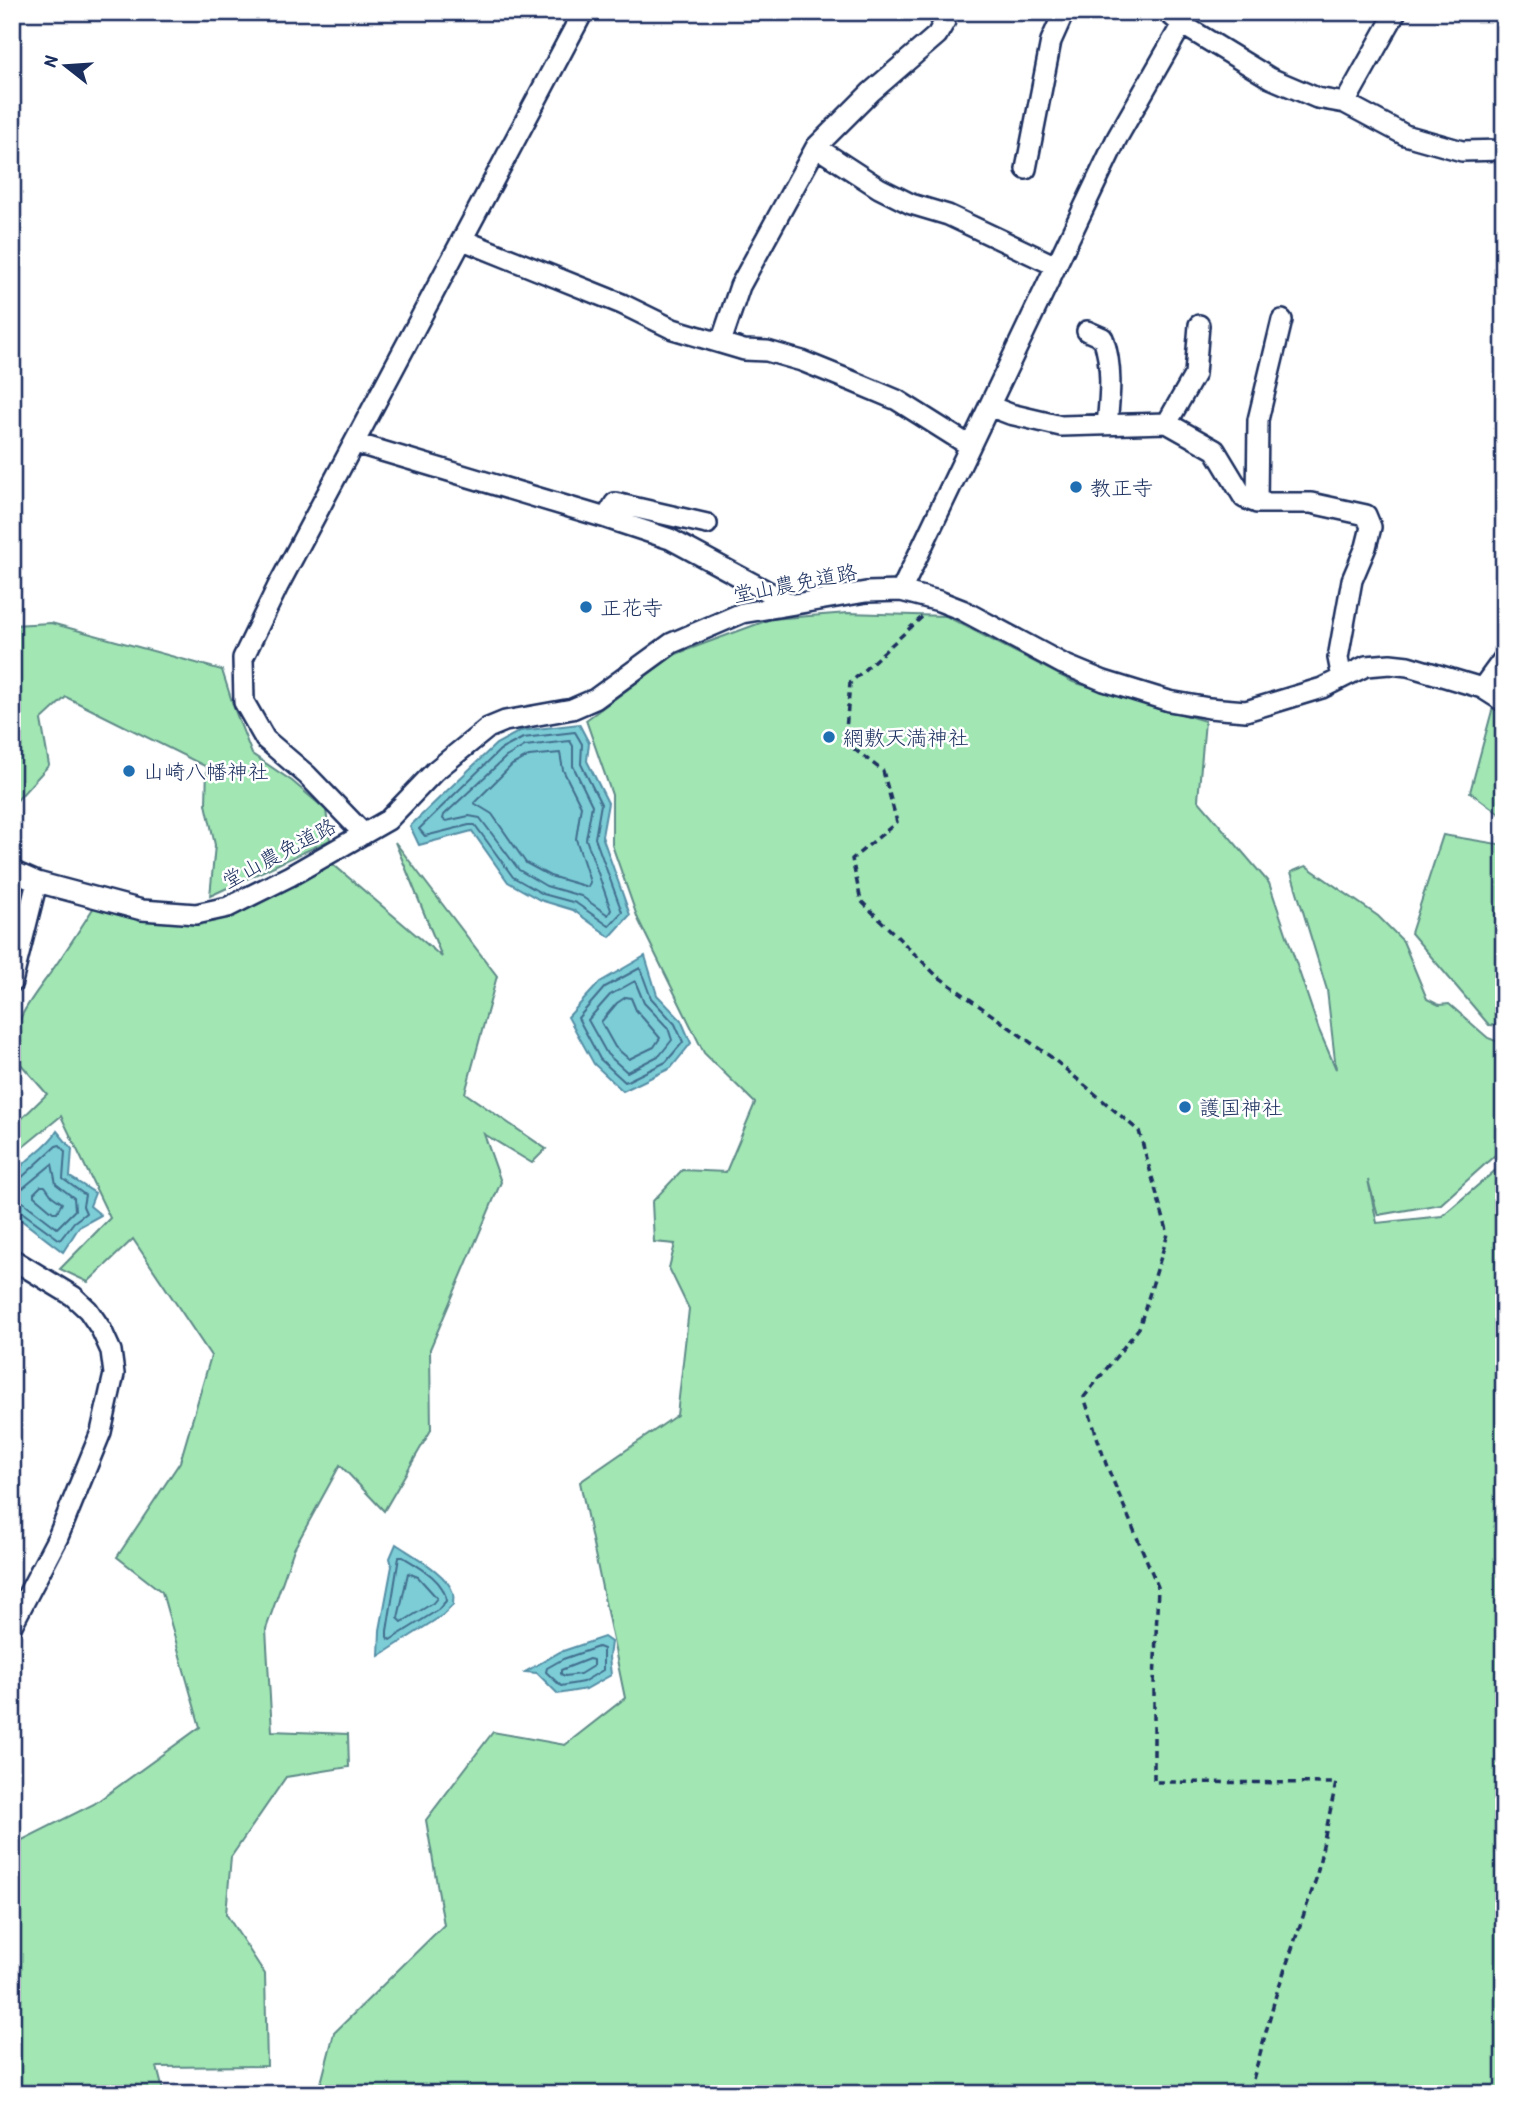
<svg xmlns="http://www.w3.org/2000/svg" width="1516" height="2106" font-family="'Patrick Hand','Klee One',sans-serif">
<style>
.green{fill:#a1e6b3;stroke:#5e8a88;stroke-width:2}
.water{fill:#7ccdd6;stroke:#558ea6;stroke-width:2}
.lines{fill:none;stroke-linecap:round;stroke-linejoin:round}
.shore{stroke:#426e8e;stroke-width:2}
.minor-casing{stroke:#1b2f5e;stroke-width:24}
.path{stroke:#1b2f5e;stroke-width:3.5;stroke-dasharray:7 5;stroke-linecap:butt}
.minor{stroke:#fff;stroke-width:19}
.poi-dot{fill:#1f6fb2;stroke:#fff;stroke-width:2.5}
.labels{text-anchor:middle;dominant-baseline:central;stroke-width:5;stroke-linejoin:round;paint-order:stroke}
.poi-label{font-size:21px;fill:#1b2f5e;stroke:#fff;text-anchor:start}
.street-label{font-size:21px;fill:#1b2f5e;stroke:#fff}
</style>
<rect width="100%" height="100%" fill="#fff"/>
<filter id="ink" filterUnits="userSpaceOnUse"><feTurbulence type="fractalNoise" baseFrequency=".0143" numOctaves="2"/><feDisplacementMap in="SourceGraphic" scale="14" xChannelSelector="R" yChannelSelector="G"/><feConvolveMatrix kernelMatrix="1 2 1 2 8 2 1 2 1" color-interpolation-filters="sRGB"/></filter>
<g filter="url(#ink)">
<!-- green -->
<path class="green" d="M848 613 946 616 1073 682 1205 721 1198 800 1269 883 1319 1030 1336 1069 1327 990 1291 872 1306 866 1378 916 1403 941 1427 999 1439 1005 1449 1004 1488 1038 1504 1044V1147L1441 1204 1378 1215 1368 1180 1377 1223 1442 1216 1504 1163V2094H333L320 2087 334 2033 444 1925 426 1820 493 1732 565 1745 625 1698 580 1482 677 1415 689 1309 669 1268 675 1244 654 1242 652 1202 682 1170 726 1172 755 1103 704 1053 638 919 612 845V795L586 720 676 654 771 619Z
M51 623 222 670 234 708 252 754 292 781 326 810 330 840 210 896 215 845 206 804 207 767 66 697 41 720 49 765 12 806V625Z
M1493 707 1504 715V817L1470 792Z
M1443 835 1504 845V1026L1489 1025 1411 933Z
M395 842 497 976 465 1093 546 1149 532 1163 484 1134 501 1182 430 1349 431 1430 384 1511 340 1465 294 1549 266 1629 272 1731 348 1734 349 1767 286 1777 231 1857 226 1914 265 1974 267 2066 157 2067 164 2094H12V1845L94 1804 200 1727 162 1592 117 1557 180 1462 211 1356 133 1239 88 1282 60 1269 110 1218 61 1116 12 1156V1128L47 1094 12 1054C12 1021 33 997 51 972 66 951 80 929 94 907L173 923 245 908 328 860 442 957Z"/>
<!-- water -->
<path class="water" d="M579 724 589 743 587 761 608 803 602 836 630 915 610 937 573 910 540 900 508 882 472 831 419 845 410 826 496 744 520 731Z
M645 956 657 995 681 1020 691 1043 671 1068 623 1091 594 1064 568 1017 600 982Z
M57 1131 72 1149 70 1177 95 1193 90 1206 101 1215 79 1227 63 1252 12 1213C12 1202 9 1185 15 1175 24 1158 47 1149 57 1131Z
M396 1544C412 1555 448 1574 453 1593 454 1597 453 1601 453 1605L443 1615 379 1656 380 1630 392 1566 390 1558Z
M604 1637 611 1642 609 1657 611 1675 586 1689 558 1694 537 1673 525 1672 560 1652Z"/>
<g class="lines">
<!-- shore -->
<path class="shore" d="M575 732 582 744 581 764 601 804 595 838 622 912 609 926 576 903 543 894 513 877 475 825H469L425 836 419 829 500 750 523 738Z
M570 741 573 746V766L592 805 586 839 611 910 608 915 581 896 546 886 519 870 480 818 469 816 446 821 443 819 444 815 506 757 525 746Z
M560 753 563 770 581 806 576 839 590 882 588 887 550 876 526 863 492 814 474 803 512 765 529 756Z
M640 968 651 998 675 1024 683 1042 666 1062 625 1082 600 1059 578 1018 605 987Z
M635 981 644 1003 668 1028 672 1040 660 1055 627 1072 607 1054 588 1020 610 995Z
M626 997 631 998 636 1010 660 1038 654 1047 629 1059 615 1047 601 1022 617 1003Z
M12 1181 19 1180 56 1146 60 1145 65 1152 63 1179 85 1195 83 1206 86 1213 74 1222 60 1240 19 1210 12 1208
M41 1186H45L52 1196 62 1203 57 1212H53L34 1196V1193Z
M12 1190 23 1188 52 1164 56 1184 74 1198 75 1210 57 1228 23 1202 12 1200
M399 1557H403C418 1566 446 1581 446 1601L438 1610 390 1640 387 1637V1631Z
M408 1573 418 1577 437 1598 433 1603 402 1622 398 1618Z
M598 1647 603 1649V1670L583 1682 561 1686 546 1672 547 1668 563 1659Z
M589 1659 593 1660V1666L580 1674 565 1676 561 1674V1670Z"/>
<defs>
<path id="minor" d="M1167 12 1183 25 1270 78 1317 98 1345 103 1405 135 1462 151 1504 150
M1345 103 1396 12
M816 147 879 188 911 204 948 215 1056 266
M1026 169 1051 41 1064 12
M463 240 622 304 673 329 744 350 767 351 802 361 854 382 897 400 970 446
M1087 331 1103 338C1113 367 1110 395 1107 425
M721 342 740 286 816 147 871 92 937 35 945 21 946 12
M989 406 1010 414 1061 426 1167 423 1215 450 1244 498 1257 503H1311L1366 515 1371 527 1366 547 1352 580 1338 658 1342 678
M1167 423 1195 374 1199 325
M355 443 606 518 670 539 791 604
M1257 503 1258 420 1282 320
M606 518 615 503 707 524
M901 591 1117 138 1189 12
M1482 688 1504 658
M364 834 307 775 265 739 244 702 243 658 278 586 583 12
M12 871 37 882
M12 982 37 882 142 910 196 914 228 907 290 876 388 820 435 771 488 728 505 721 572 709 595 699 672 643 742 613 866 592 901 591 939 601 962 610 1063 664 1104 681 1169 701 1209 708 1246 711 1322 688 1366 666 1390 664 1408 666 1482 688 1504 702
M12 1259 73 1296 88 1310 101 1329 111 1351 114 1374 101 1432 58 1537 12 1625"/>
</defs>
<!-- minor casing -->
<use href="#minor" class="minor-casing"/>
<!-- path -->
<path class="path" d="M922 617 850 683 845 742 883 771 897 822 852 859 861 901 936 975 1051 1057 1139 1131 1168 1234 1139 1328 1084 1397 1106 1464 1158 1587 1154 1684V1782L1336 1783 1316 1879 1276 1995 1249 2094"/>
<!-- minor -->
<use href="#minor" class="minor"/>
</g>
</g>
<!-- markers -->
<g class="poi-dot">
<circle cx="1076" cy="487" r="7"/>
<circle cx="586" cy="607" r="7"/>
<circle cx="829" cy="737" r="7"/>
<circle cx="129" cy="771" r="7"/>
<circle cx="1185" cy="1107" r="7"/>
</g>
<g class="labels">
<!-- poi labels -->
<g class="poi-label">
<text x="1090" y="487">教正寺</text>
<text x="600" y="607">正花寺</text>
<text x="843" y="737">網敷天満神社</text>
<text x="143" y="771">山崎八幡神社</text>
<text x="1199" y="1107">護国神社</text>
</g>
<!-- street labels -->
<g class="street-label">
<text transform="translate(795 583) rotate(-11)">堂山農免道路</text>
<text transform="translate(279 853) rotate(-28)">堂山農免道路</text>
</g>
</g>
<!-- margin -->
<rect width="1516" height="2106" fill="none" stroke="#fff" stroke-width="42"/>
<rect x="21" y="21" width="1474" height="2064" fill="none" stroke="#1b2f5e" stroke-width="2.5" filter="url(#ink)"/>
<!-- north arrow -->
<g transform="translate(66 66) rotate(287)" stroke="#ffffff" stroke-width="5" paint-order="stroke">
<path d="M0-5L12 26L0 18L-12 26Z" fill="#1b2f5e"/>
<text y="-10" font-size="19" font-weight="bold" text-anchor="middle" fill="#1b2f5e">N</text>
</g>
</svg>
